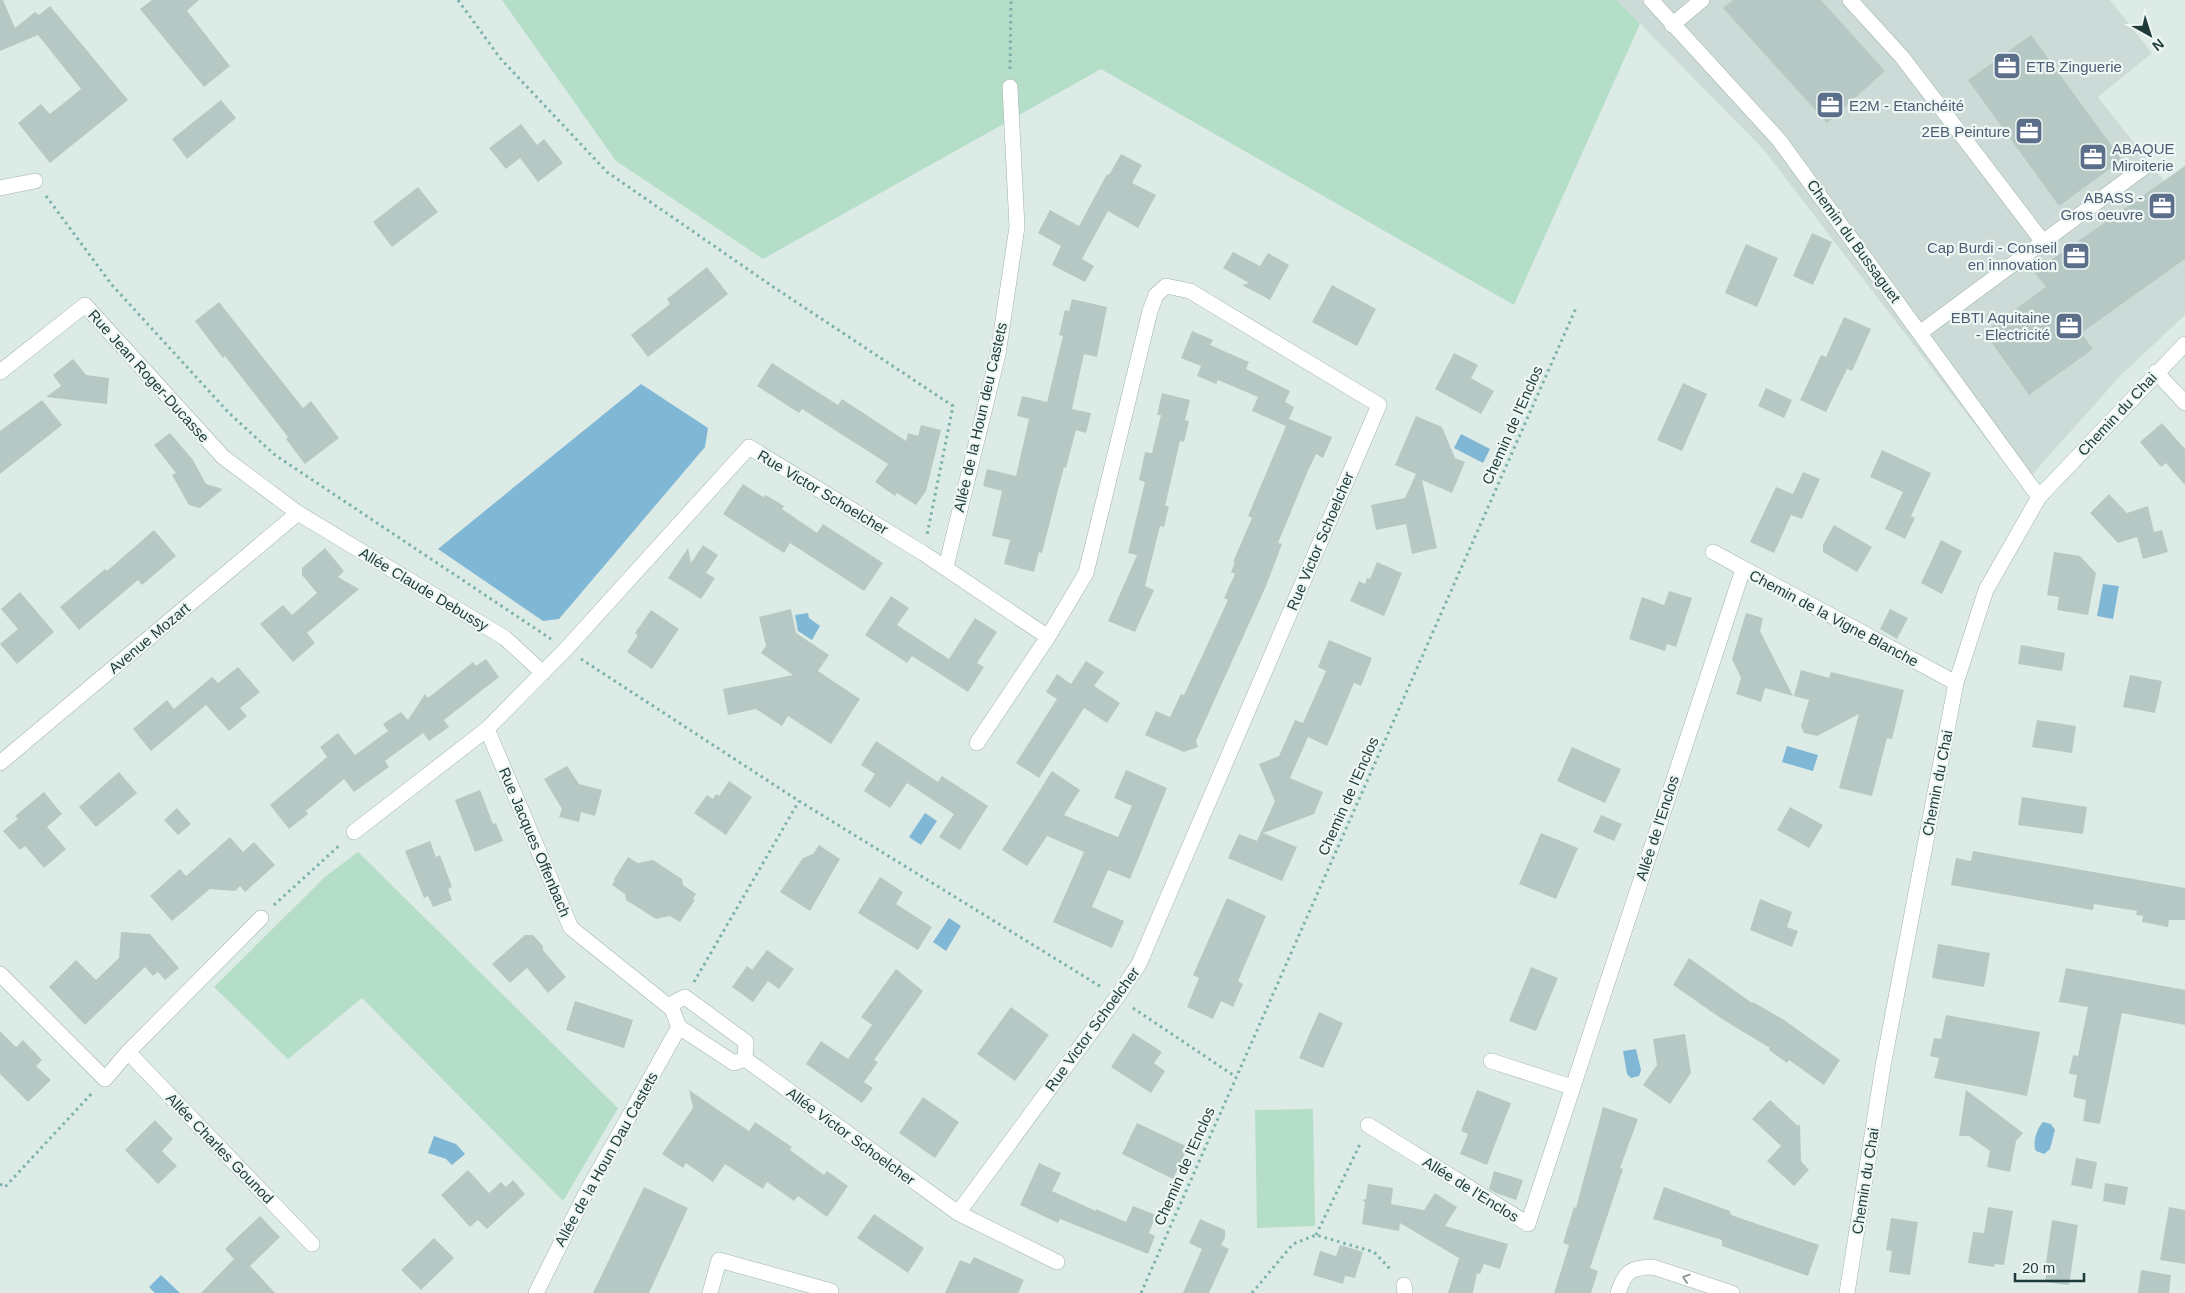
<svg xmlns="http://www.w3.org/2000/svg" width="2185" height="1293" font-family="Arial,sans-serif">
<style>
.built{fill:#ccdbd7}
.green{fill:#b4dec8}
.water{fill:#80b7d5}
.building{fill:#b6c8c4}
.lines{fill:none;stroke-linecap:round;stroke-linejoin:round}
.minor-casing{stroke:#a0b3af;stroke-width:16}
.path{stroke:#7bb1ab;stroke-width:3;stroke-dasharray:2.5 4;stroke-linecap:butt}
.minor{stroke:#fff;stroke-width:15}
.oneway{stroke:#8e9d9c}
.labels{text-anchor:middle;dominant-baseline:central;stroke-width:4.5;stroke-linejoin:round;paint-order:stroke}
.service-label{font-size:15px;fill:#4e5e75;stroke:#eef7f4;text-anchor:end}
.street-label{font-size:15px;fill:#1e3b39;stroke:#eef7f4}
</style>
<rect width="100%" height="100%" fill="#ddebe7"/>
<!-- built -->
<path class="built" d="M1617 0H2110L2152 53 2098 97 2185 208V315L2121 375 2022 486 1764 150Z"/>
<!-- green -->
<path class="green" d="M502 0H1617L1640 24 1514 305 1101 69 763 259 616 161Z
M358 852 618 1108 563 1201 362 998 288 1059 214 987 326 876Z
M1313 1109 1315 1226 1257 1228 1255 1110Z"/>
<!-- water -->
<path class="water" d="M641 384 708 428 705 447 559 619 543 621 438 549Z
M1461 434 1490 449 1483 463 1454 448Z
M2103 584 2119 586 2113 619 2097 616Z
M808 613 809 618 820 626 812 640 798 631 795 615Z
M1787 746 1818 755 1813 771 1782 762Z
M925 813 937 821 921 845 909 837Z
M949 918 961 926 946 951 933 942Z
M1636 1049 1641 1070 1639 1076 1631 1078 1627 1074 1623 1051Z
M2043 1122 2051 1124 2055 1130 2050 1149 2044 1154 2036 1151C2032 1143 2037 1128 2043 1122Z
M434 1136 456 1144 465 1154 452 1165 446 1159 428 1153Z
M161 1275 180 1293H155L149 1287Z"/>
<!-- building -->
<path class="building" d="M0 0H3L15 28 35 12 39 15 50 6 128 100 50 163 18 123 41 104 50 114 81 89 38 35 0 51Z
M152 0H199L187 11 230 66 204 87 140 9Z
M1733 0H1821L1885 71 1827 123 1723 8Z
M2031 35 2122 160 2059 206 1968 80Z
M221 100 236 118 187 159 172 139Z
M521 124 537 145 544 139 563 163 538 182 520 158 506 169 489 148Z
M1121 154 1142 165 1132 183 1156 195 1138 228 1108 211 1082 259 1094 266 1085 282 1052 265 1061 246 1038 233 1050 210 1079 226 1107 174 1109 175Z
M2185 166V259L2081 333 2093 349 2029 395 1984 332 2046 287 2034 272Z
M418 187 438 212 392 247 373 222Z
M1812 233 1832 242 1813 285 1793 276Z
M1746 244 1778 258 1757 307 1725 293Z
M1233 252 1260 266 1268 253 1289 265 1270 300 1242 285 1249 283 1223 268Z
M707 267 728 294 648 357 631 335 670 304 667 299Z
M1332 285 1376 309 1357 346 1312 322Z
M1072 299 1107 307 1097 357 1084 354 1072 409 1091 413 1086 433 1076 430 1066 468 1064 467 1042 553 1039 552 1034 572 1004 564 1010 540 992 536 1002 491 983 486 987 469 1016 476 1029 419 1017 416 1022 396 1047 402 1063 336 1059 335 1065 310 1069 311Z
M219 302 303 408 311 401 339 438 305 464 286 439 288 437 225 356 223 358 195 321Z
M1844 317 1871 329 1852 371 1847 369 1826 412 1800 400 1821 355 1826 357Z
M1192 331 1213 340 1210 345 1249 362 1246 369 1290 391 1285 402 1294 407 1286 426 1252 411 1258 397 1218 380 1216 384 1197 376 1201 366 1181 358Z
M1454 353 1478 365 1471 378 1494 391 1481 414 1435 389Z
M73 359 86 375 109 378 107 404 46 397 61 386 53 375Z
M772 363 838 405 842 399 906 441 908 433 918 436 921 425 941 430 926 491 916 505 897 493 895 496 875 482 888 464 802 409 799 413 757 386Z
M1683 383 1707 394 1682 451 1657 440Z
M1766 388 1792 400 1784 418 1758 406Z
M1162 393 1190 400 1185 420 1189 421 1184 442 1180 441 1165 506H1169L1164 527 1160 526 1145 586 1154 590 1135 632 1108 621 1137 555 1128 553 1145 482 1139 480 1145 452 1152 453 1161 415H1157Z
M42 400 62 425 0 474V431Z
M1416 416 1442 427 1455 458 1465 462 1452 493 1422 480 1437 548 1412 554 1406 524 1376 530 1371 505 1405 498 1416 474 1395 465Z
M1289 419 1332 437 1323 458 1316 454 1307 473 1278 543 1282 544 1266 586 1196 741 1198 747 1184 752 1145 735 1156 711 1170 717 1181 694 1184 695 1228 600 1224 598 1235 574 1231 572 1235 562H1233L1252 518 1248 516Z
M2162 423 2185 449V485L2166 463 2161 467 2140 442Z
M170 433 193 460 206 484 223 489 200 508 189 505 172 475 176 473 154 445Z
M1882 450 1931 473 1911 516 1915 518 1905 539 1885 529 1903 492 1870 477Z
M1803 472 1820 479 1802 519 1791 515 1774 553 1750 542 1776 487 1793 494Z
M743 484 763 497 766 495 784 506 782 509 817 533 823 524 883 563 864 591 790 543 784 553 723 514Z
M2109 494 2127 513 2148 506 2154 532 2162 530 2168 552 2143 559 2137 537 2118 543 2090 513Z
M1834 525 1872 547 1857 572 1823 552V545Z
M154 530 176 556 142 585 138 580 79 630 60 607 105 569 107 571Z
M1941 540 1962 551 1942 594 1921 583Z
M703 545 718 555 706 573 715 578 701 599 668 578 688 548 691 563Z
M325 548 344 571 338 577 359 589 307 633 315 643 293 662 260 624 283 605 292 615 317 593 302 575V568Z
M2054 552 2080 556 2096 573 2088 615 2057 610 2059 597 2047 595Z
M1377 562 1402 573 1384 616 1350 601 1359 581 1365 584 1367 578 1370 579Z
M1669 591 1692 598 1676 647 1667 644 1665 651 1629 639 1642 597 1664 605Z
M20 592 54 632 17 664 0 644 18 629 1 609Z
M891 596 909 608 897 625 949 659 975 618 997 632 977 663 984 667 968 692 912 656 907 663 865 635Z
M791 609 796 633 829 655 818 671 860 699 831 744 788 716 782 726 756 709 728 715 723 689 793 675 761 653 766 646 759 617Z
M1890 609 1908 618 1897 639 1880 629Z
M651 610 679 629 652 669 627 652 638 635 635 633Z
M1746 613 1763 618 1760 631 1793 696 1765 688 1761 702 1736 694 1741 678 1732 659Z
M1329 640 1372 658 1361 686 1354 683 1327 746 1308 737 1290 778 1323 792 1314 814 1263 833 1297 847 1282 881 1228 858 1239 834 1257 841 1275 801 1259 764 1279 756 1295 720 1303 723 1326 671 1318 667Z
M2021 645 2065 653 2062 671 2018 664Z
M486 659 499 677 444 720 449 727 429 741 423 733 385 761 389 767 354 792 344 779 306 811 308 814 289 829 270 805 327 757 320 747 338 733 355 755 388 731 383 724 401 712 408 720 425 694 428 698 473 662 476 666Z
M1086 661 1104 672 1094 686 1120 703 1107 723 1084 708 1039 778 1016 763 1057 699 1046 692 1057 674 1071 684Z
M238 667 260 692 240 708 247 716 229 731 206 705 151 751 133 729 167 700 174 709 212 677 218 683Z
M1801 670 1829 678 1831 672 1904 690 1892 739 1887 738 1872 796 1839 788 1859 714 1817 736 1804 733 1801 726 1809 700 1794 696Z
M2130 675 2162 681 2155 713 2123 707Z
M2037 720 2076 726 2072 753 2032 747Z
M876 741 938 782 942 776 988 806 960 850 939 837 954 814 907 783 890 808 864 791 875 774 861 765Z
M1572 747 1621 769 1605 803 1557 781Z
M567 766 579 784 602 790 595 816 581 812 579 822 559 817 562 809 544 779Z
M1126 770 1167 788 1130 879 1108 870 1092 907 1124 921 1112 948 1053 922 1084 852 1047 836 1027 866 1002 850 1052 771 1080 790 1064 815 1118 837 1132 806 1114 798Z
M119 772 137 793 96 827 79 807Z
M729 781 752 797 726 835 694 813 707 795 713 799 716 794 719 796Z
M480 790 493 824 496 823 503 841 475 852 455 800Z
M44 792 62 814 47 827 66 849 44 868 25 846 20 850 3 831 18 819 15 816Z
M2022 797 2087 807 2083 834 2018 825Z
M1790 807 1823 825 1809 848 1777 830Z
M177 808 191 824 178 835 164 820Z
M1601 815 1622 824 1614 841 1593 832Z
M1541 833 1578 848 1556 899 1519 884Z
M230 837 243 852 254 842 275 865 245 892 240 886 235 891 210 889 172 921 150 896 180 869 186 876Z
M430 841 436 857 440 855 452 887 448 889 452 900 433 907 428 896 424 898 405 851Z
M819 845 840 859 810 911 780 892 803 858 813 854Z
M1973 851 2185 888V920H2169L2168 927 2142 922 2143 916 2136 915 2137 911 2094 904 2093 910 1951 885 1956 858 1971 861Z
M628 857 638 863 653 860 682 879 683 885 696 894 693 899 695 900 680 922 670 916 656 919 626 900 625 894 612 885 615 880 614 879Z
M880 877 903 892 896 904 932 927 918 950 858 913Z
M1227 898 1266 916 1238 981 1243 984 1233 1007 1221 1001 1213 1019 1187 1007 1199 978 1193 975Z
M1760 899 1792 912 1787 927 1798 931 1792 947 1750 930Z
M121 932 150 934 179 968 165 980 158 972 153 976 145 967 85 1025 49 987 76 960 96 980 119 958Z
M525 935H533L543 946V950L566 977 548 993 527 968 510 983 492 964Z
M1938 944 1990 953 1984 987 1932 978Z
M767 950 794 969 779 989 768 981 753 1002 732 987 747 966 752 970Z
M1689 958 1752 1003 1753 1002 1784 1020 1840 1060 1824 1085 1789 1060 1787 1063 1769 1050 1770 1048 1722 1019 1673 985Z
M1531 967 1558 978 1536 1031 1509 1021Z
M2066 968 2185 990V1025L2122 1013 2100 1124 2083 1121 2086 1100 2073 1097 2077 1075 2069 1074 2073 1055 2078 1056 2088 1007 2059 1002Z
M896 969 923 991 874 1060 878 1062 864 1082 873 1088 862 1103 806 1064 821 1041 848 1059 872 1025 861 1017Z
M575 1001 633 1020 624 1048 566 1030Z
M1011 1007 1049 1035 1015 1081 977 1054Z
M1319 1012 1343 1023 1323 1068 1299 1058Z
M1946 1015 2040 1032 2027 1096 1934 1078 1939 1058 1930 1056 1934 1038 1941 1039Z
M0 1031 16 1047 23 1040 42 1060 36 1066 51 1080 28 1102 0 1074Z
M1133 1033 1162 1052 1154 1063 1165 1071 1151 1093 1111 1067Z
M1685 1034 1691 1073 1670 1104 1643 1085 1657 1065 1653 1039Z
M689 1090 749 1131 755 1122 792 1147 790 1150 824 1175 827 1171 848 1186 827 1217 798 1196 794 1201 767 1182 763 1189 725 1164 713 1182 686 1163 683 1168 662 1154 693 1108Z
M1477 1090 1511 1103 1487 1165 1460 1154 1468 1134 1461 1131Z
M1966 1090 2023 1133 2016 1141 2010 1172 1987 1167 1990 1151 1969 1136H1959Z
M923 1097 959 1122 935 1158 899 1133Z
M1770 1100 1798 1126 1800 1124 1801 1161 1809 1170 1794 1186 1767 1161 1781 1146 1752 1119Z
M1603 1107 1638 1119 1620 1168 1623 1169 1590 1268 1598 1271 1591 1293H1554L1569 1245 1563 1243 1574 1207 1576 1208Z
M155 1120 173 1139 162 1151 177 1166 158 1184 125 1150Z
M1137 1123 1188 1147 1173 1179 1122 1154Z
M2076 1158 2097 1162 2092 1189 2071 1185Z
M1039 1163 1061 1173 1052 1191 1096 1211V1209L1126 1222 1133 1206 1156 1215 1149 1233 1155 1236 1148 1254 1060 1219 1058 1223 1020 1205Z
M468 1170 489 1193 501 1182 506 1187 513 1180 525 1194 487 1229 478 1220 470 1227 441 1195Z
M1494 1171 1523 1180 1516 1200 1496 1193 1489 1189Z
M2105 1183 2128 1187 2125 1205 2103 1201Z
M1368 1184 1393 1188 1391 1204 1424 1210 1435 1193 1457 1207 1445 1226 1508 1244 1500 1269 1484 1264 1480 1274 1477 1273 1473 1293H1448L1459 1258 1400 1223 1399 1231 1362 1224 1365 1202 1362 1200 1366 1199Z
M644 1187 688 1208 649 1293H593Z
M1664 1187 1730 1211 1731 1215 1819 1245 1808 1276 1722 1246V1240L1653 1219Z
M1988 1207 2013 1211 2004 1265 1995 1264 1994 1267 1968 1263 1973 1232 1984 1233Z
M2169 1207 2185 1210V1264L2160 1260Z
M874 1214 924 1248 908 1273 857 1238Z
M260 1216 280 1237 250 1266 275 1293H201L234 1259 225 1249Z
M1891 1218 1918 1222 1910 1275 1889 1272 1892 1251 1886 1250Z
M1200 1219 1225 1230V1238L1221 1245 1229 1249 1209 1293H1183L1202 1249 1189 1243Z
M2052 1220 2078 1225 2069 1285 2045 1282 2047 1271 2045 1270Z
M434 1238 454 1258 421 1290 401 1270Z
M1340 1245 1363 1252 1355 1278 1345 1276 1343 1284 1313 1275 1320 1251 1336 1256Z
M974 1257 1024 1280 1018 1293H945L960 1260 970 1264Z
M2141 1270 2171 1275 2169 1293H2138Z"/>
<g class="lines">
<defs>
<path id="minor" d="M1651 0 1779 140 2039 497
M1850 0 1902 57 2043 242
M1672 25 1702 0
M0 188 35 181
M1921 332 2143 168
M0 372 85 305 223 457 298 513 505 638 543 673
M2156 372 2185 403
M1713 552 1956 683
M946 567 998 354 1017 227 1010 87
M487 729 571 928 672 1009 679 1027
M977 743 1048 637
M0 763 298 513
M354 832 487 729 566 649 749 447 923 553 1048 637 1086 573 1150 311 1156 295 1166 286 1190 291 1379 405 1139 964 1117 997 958 1213
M0 974 105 1079 128 1052 261 918
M672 1009 675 1002 685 997 746 1042 745 1059
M679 1027 734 1063 745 1059 958 1213 1057 1262
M128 1052 312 1244
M1491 1061 1572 1087
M1368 1125 1528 1224 1743 569
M1404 1285 1405 1293
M536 1293 585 1195 679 1027
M710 1293 719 1260 831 1291
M1618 1293C1625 1272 1630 1267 1653 1267L1732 1293
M1847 1293 1883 1066 1956 683 1986 590 2039 497 2185 344"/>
</defs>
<!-- minor casing -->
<use href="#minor" class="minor-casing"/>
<!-- path -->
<path class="path" d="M458 0 500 58 607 172 772 286 953 406 927 535
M1010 69 1011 0
M46 196 112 285 229 413 275 455 551 639
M581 659 799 801 1103 988
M274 905 341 844
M694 982 799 801
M1133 1008 1236 1077
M0 1184 5 1187 93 1092
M1316 1235 1361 1142
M1141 1293 1576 308
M1252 1293 1293 1244 1316 1235 1374 1252 1392 1271"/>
<!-- minor -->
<use href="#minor" class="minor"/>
</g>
<!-- one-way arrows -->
<defs><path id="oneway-chevron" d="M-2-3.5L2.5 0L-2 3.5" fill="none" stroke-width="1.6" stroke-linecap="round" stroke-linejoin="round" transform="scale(1.25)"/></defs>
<use class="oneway" href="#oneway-chevron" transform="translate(1686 1278) rotate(-162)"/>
<!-- icons -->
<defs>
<symbol id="office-square" viewBox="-11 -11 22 22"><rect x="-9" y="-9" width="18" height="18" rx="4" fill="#5c6f8a" stroke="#eef7f4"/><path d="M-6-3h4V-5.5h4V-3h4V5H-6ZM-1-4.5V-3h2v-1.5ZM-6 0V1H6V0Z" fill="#fff"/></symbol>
</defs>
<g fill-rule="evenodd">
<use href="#office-square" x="1991" y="50" width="32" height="32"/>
<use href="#office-square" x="1814" y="89" width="32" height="32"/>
<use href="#office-square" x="2013" y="115" width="32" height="32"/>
<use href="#office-square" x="2077" y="141" width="32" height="32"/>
<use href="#office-square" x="2146" y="190" width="32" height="32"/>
<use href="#office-square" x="2060" y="240" width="32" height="32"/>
<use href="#office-square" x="2053" y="310" width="32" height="32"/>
</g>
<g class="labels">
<!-- service labels -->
<g class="service-label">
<text x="2026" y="66" text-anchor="start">ETB Zinguerie</text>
<text x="1849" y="105" text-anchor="start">E2M - Etanchéité</text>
<text x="2010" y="131">2EB Peinture</text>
<text x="2112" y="148" text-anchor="start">ABAQUE<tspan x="2112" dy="17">Miroiterie</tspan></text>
<text x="2143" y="197">ABASS -<tspan x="2143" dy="17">Gros oeuvre</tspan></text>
<text x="2057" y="247">Cap Burdi - Conseil<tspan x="2057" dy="17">en innovation</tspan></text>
<text x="2050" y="317">EBTI Aquitaine<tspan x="2050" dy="17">- Electricité</tspan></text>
</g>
<!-- street labels -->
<g class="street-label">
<text transform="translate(1854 241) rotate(54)">Chemin du Bussaguet</text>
<text transform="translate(149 376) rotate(48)">Rue Jean Roger-Ducasse</text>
<text transform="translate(2117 414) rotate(-47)">Chemin du Chai</text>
<text transform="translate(980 417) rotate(-77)">Allée de la Houn deu Castets</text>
<text transform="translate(1512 425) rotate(-66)">Chemin de l'Enclos</text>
<text transform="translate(823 492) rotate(31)">Rue Victor Schoelcher</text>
<text transform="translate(1320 541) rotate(-67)">Rue Victor Schoelcher</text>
<text transform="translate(424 589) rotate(31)">Allée Claude Debussy</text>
<text transform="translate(1834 618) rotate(28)">Chemin de la Vigne Blanche</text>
<text transform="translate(149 638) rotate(-40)">Avenue Mozart</text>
<text transform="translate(1937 783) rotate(-79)">Chemin du Chai</text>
<text transform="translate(1348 796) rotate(-66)">Chemin de l'Enclos</text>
<text transform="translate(1657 828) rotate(-72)">Allée de l'Enclos</text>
<text transform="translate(535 842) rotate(67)">Rue Jacques Offenbach</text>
<text transform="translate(1092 1029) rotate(-54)">Rue Victor Schoelcher</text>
<text transform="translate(851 1136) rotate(36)">Allée Victor Schoelcher</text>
<text transform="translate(220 1148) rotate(46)">Allée Charles Gounod</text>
<text transform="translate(606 1159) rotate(-61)">Allée de la Houn Dau Castets</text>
<text transform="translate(1184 1166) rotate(-66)">Chemin de l'Enclos</text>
<text transform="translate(1865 1181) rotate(-81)">Chemin du Chai</text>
<text transform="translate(1471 1189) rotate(32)">Allée de l'Enclos</text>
</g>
</g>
<!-- north arrow -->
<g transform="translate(2150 35) rotate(141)" stroke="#eef7f4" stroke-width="4" paint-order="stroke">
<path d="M0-4L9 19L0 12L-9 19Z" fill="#1e3b39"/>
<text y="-8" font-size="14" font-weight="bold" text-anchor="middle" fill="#1e3b39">N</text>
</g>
<!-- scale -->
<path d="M2015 1273v8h69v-8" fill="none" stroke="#1e3b39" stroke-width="2.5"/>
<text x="2022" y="1273" font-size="15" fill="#1e3b39" stroke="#eef7f4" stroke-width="4" paint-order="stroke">20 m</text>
</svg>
